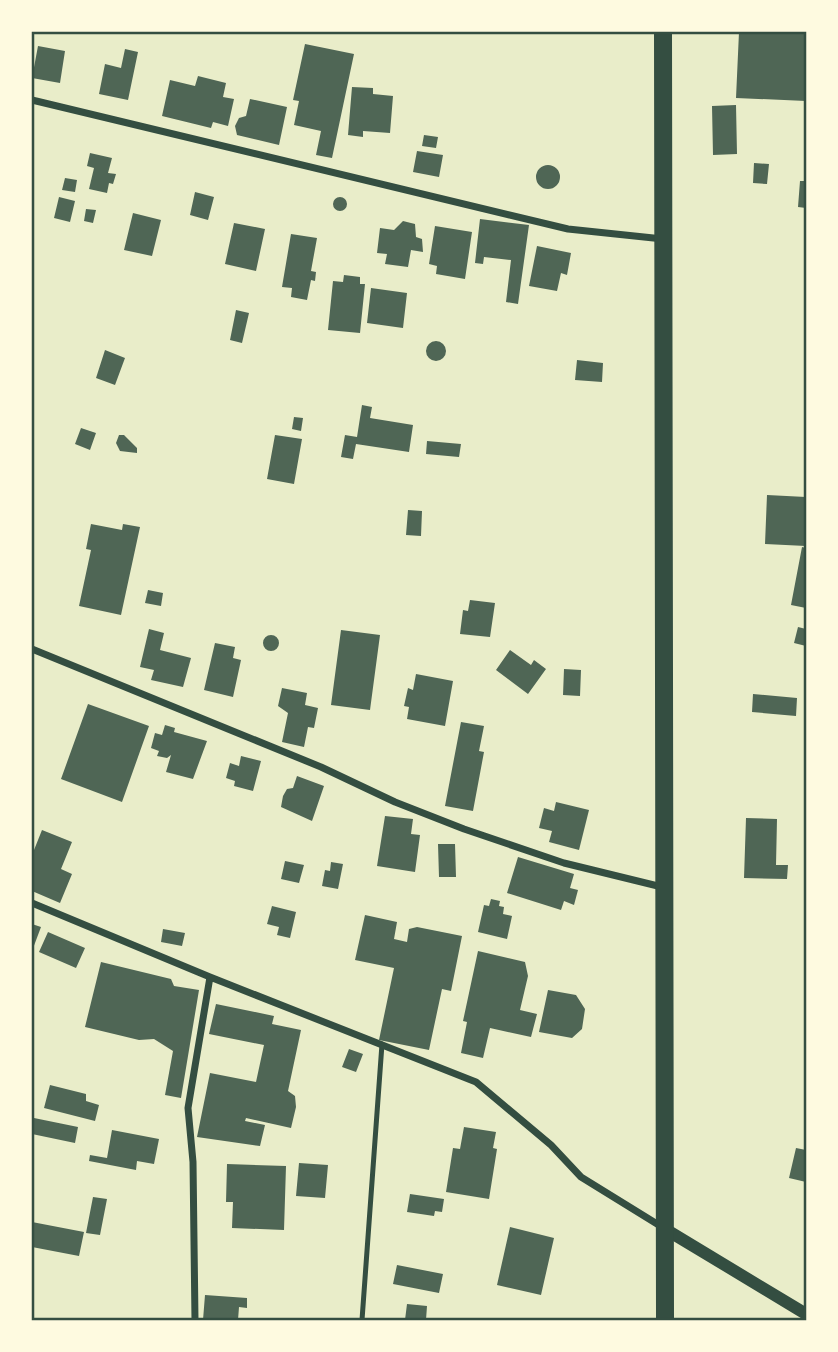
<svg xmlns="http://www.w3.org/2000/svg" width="838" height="1352" font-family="Mulish,sans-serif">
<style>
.building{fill:#4f6655}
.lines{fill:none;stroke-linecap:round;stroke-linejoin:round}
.service{stroke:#344e41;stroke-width:5}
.minor{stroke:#344e41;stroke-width:7}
.tertiary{stroke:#344e41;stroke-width:12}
.primary{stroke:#344e41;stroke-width:18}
.neatline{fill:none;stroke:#344e41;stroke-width:2.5}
</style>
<rect width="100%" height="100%" fill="#e9edc9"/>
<!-- building -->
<path class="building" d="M739 32 806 33V101L736 98Z
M305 44 354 54 332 158 316 155 321 131 294 125 299 101 293 100Z
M38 46 65 51 60 83 32 78Z
M125 49 138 52 128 100 99 94 105 64 121 68Z
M198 76 226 83 223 97 234 99 228 126 213 122 211 128 162 116 170 80 195 86Z
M352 87 373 88V94L393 96 390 133 363 131V137L348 135Z
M250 99 287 107 279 145 237 135 235 126 239 118 246 116Z
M736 105 737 154 713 155 712 106Z
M424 135 438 137 436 148 422 146Z
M417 151 443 155 439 177 413 172Z
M90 153 112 158 108 173 116 174 113 184 109 183 107 193 89 189 94 168 87 166Z
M754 163 769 164 767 184 753 183Z
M536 177a12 12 0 1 1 24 0a12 12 0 1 1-24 0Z
M65 178 77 180 75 192 62 190Z
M800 181H806V208L798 207Z
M195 192 214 197 208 220 190 215Z
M59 197 75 201 70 222 54 218Z
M333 204a7 7 0 1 1 14 0a7 7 0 1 1-14 0Z
M86 209 96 210 93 223 84 221Z
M133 213 161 220 152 256 124 250Z
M480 219 529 225 518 304 506 302 511 260 484 257 483 264 475 263Z
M403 221 415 224 416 237 422 239 423 252 411 250 408 267 385 264 387 254 377 253 380 228 394 230Z
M234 223 265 229 256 271 225 264Z
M435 226 472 232 465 279 436 274 437 266 429 264Z
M291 234 317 238 311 271 316 272 315 281 311 280 307 300 291 297 292 288 282 287Z
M537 246 571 253 567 275 561 273 557 291 529 286Z
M344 275 360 277V284H365L360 333 328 330 333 281 343 282Z
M371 288 407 293 403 328 367 323Z
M236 310 249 313 242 343 230 340Z
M426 351a10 10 0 1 1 20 0a10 10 0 1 1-20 0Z
M105 350 125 358 115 385 96 378Z
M577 360 603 363 602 382 575 380Z
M362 405 372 407 370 418 413 425 409 452 356 444 353 459 341 457 345 435 357 437Z
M294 417 303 418 301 431 292 429Z
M81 428 96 433 90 450 75 444Z
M119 435H124L137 448V453L120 451 116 443Z
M275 435 302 439 294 484 267 479Z
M427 441 461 444 459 457 426 454Z
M767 495 806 497V546L765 544Z
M408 510 422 511 421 536 406 535Z
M91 524 122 530 123 524 140 527 121 615 79 606 91 550 86 549Z
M802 547 806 548V608L791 605Z
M148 590 163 593 161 606 145 603Z
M470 600 495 603 490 637 460 634 463 610 468 611Z
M798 627 806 629V646L794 643Z
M149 629 164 633 160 650 191 658 183 687 151 680 154 670 140 667Z
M341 630 380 635 370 710 331 705Z
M263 643a8 8 0 1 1 16 0a8 8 0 1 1-16 0Z
M215 643 235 647 233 658 241 660 233 697 204 690Z
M510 650 531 665 534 660 546 669 528 694 496 670Z
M564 669 581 670 580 696 563 695Z
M416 674 453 681 445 726 407 719 409 707 404 706 408 688 413 690Z
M282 688 307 693 305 705 318 708 314 728 308 727 304 747 282 742 288 713 278 706Z
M753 694 797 698 796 716 752 712Z
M88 704 149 726 122 802 61 779Z
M461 722 484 726 479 751 484 752 473 811 445 806Z
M165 725 175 728 174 732 207 741 193 779 166 772 171 755 167 758 157 756 159 751 151 748 155 733 162 735Z
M241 756 261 761 253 791 234 786 235 781 226 778 230 763 239 766Z
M297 776 324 786 312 821 281 807 283 796 287 789 293 788Z
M556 802 589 810 579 850 549 842 552 831 539 828 544 808 554 811Z
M385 816 413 819 411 834 420 835 415 872 377 866Z
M746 818 777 819 776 865H788L787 879 744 878Z
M42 830 72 842 61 869 72 874 60 903 32 891V855Z
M438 844H455L456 877H439Z
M518 857 574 874 570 888 578 890 574 905 564 901 561 910 507 893Z
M285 861 304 865 299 883 281 879Z
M331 862 343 864 338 889 322 886 325 870 330 871Z
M491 899 500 901 499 906 504 907 503 914 512 916 507 939 478 932 484 905 489 906Z
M272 906 296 912 290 938 277 935 279 927 267 924Z
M365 915 397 922 394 939 407 942 409 929 417 927 462 936 451 991 442 989 429 1050 379 1040 394 968 355 960Z
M32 924 41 927 32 951Z
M163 929 185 933 182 946 161 942Z
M48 932 85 948 76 968 39 952Z
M478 951 525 962 528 976 520 1010 537 1014 531 1037 490 1028 483 1058 461 1053 467 1022 463 1021Z
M101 962 171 979 174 986 199 990 181 1098 165 1095 173 1051 154 1039 139 1040 85 1027Z
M548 990 576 995 585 1009 582 1029 572 1038 539 1032Z
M216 1004 274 1016 272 1024 301 1030 288 1091 295 1096 296 1107 291 1128 246 1118 245 1121 265 1125 260 1146 197 1137 210 1073 256 1082 264 1045 209 1034Z
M349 1049 363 1054 356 1072 342 1067Z
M50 1085 86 1094V1101L99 1105 95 1121 44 1108Z
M34 1118 78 1127 75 1143 32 1134Z
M464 1127 496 1132 493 1148 497 1149 489 1199 446 1192 453 1148 460 1149Z
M112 1130 159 1139 154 1164 137 1161 136 1170 89 1161 90 1155 107 1158Z
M796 1148 806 1150V1182L789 1178Z
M299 1163 328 1165 325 1198 296 1196Z
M227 1164 286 1166 284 1230 232 1228 233 1202H226Z
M410 1194 444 1199 442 1212 435 1211 434 1216 407 1212Z
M93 1197 107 1199 100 1235 86 1233Z
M32 1222 84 1232 79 1256 32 1247Z
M510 1227 554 1238 541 1295 497 1285Z
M397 1265 443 1274 439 1293 393 1284Z
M205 1295 247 1298V1308L239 1307 238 1320H203Z
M407 1304 427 1306 426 1320H405Z"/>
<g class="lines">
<!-- service -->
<path class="service" d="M362 1320 382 1044"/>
<!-- minor -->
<path class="minor" d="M32 100 568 229 663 239
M32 649 321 767 395 802 464 829 564 863 662 887
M32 903 210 977 476 1082 551 1145 581 1177 662 1227
M195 1320 193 1162 188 1108 210 977"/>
<!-- tertiary -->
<path class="tertiary" d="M665 1229 806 1314"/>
<!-- primary -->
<path class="primary" d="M663 32 665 1320"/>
</g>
<!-- border -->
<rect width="838" height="1352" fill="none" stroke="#fefae0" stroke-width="66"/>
<rect x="33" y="33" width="772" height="1286" class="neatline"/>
</svg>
